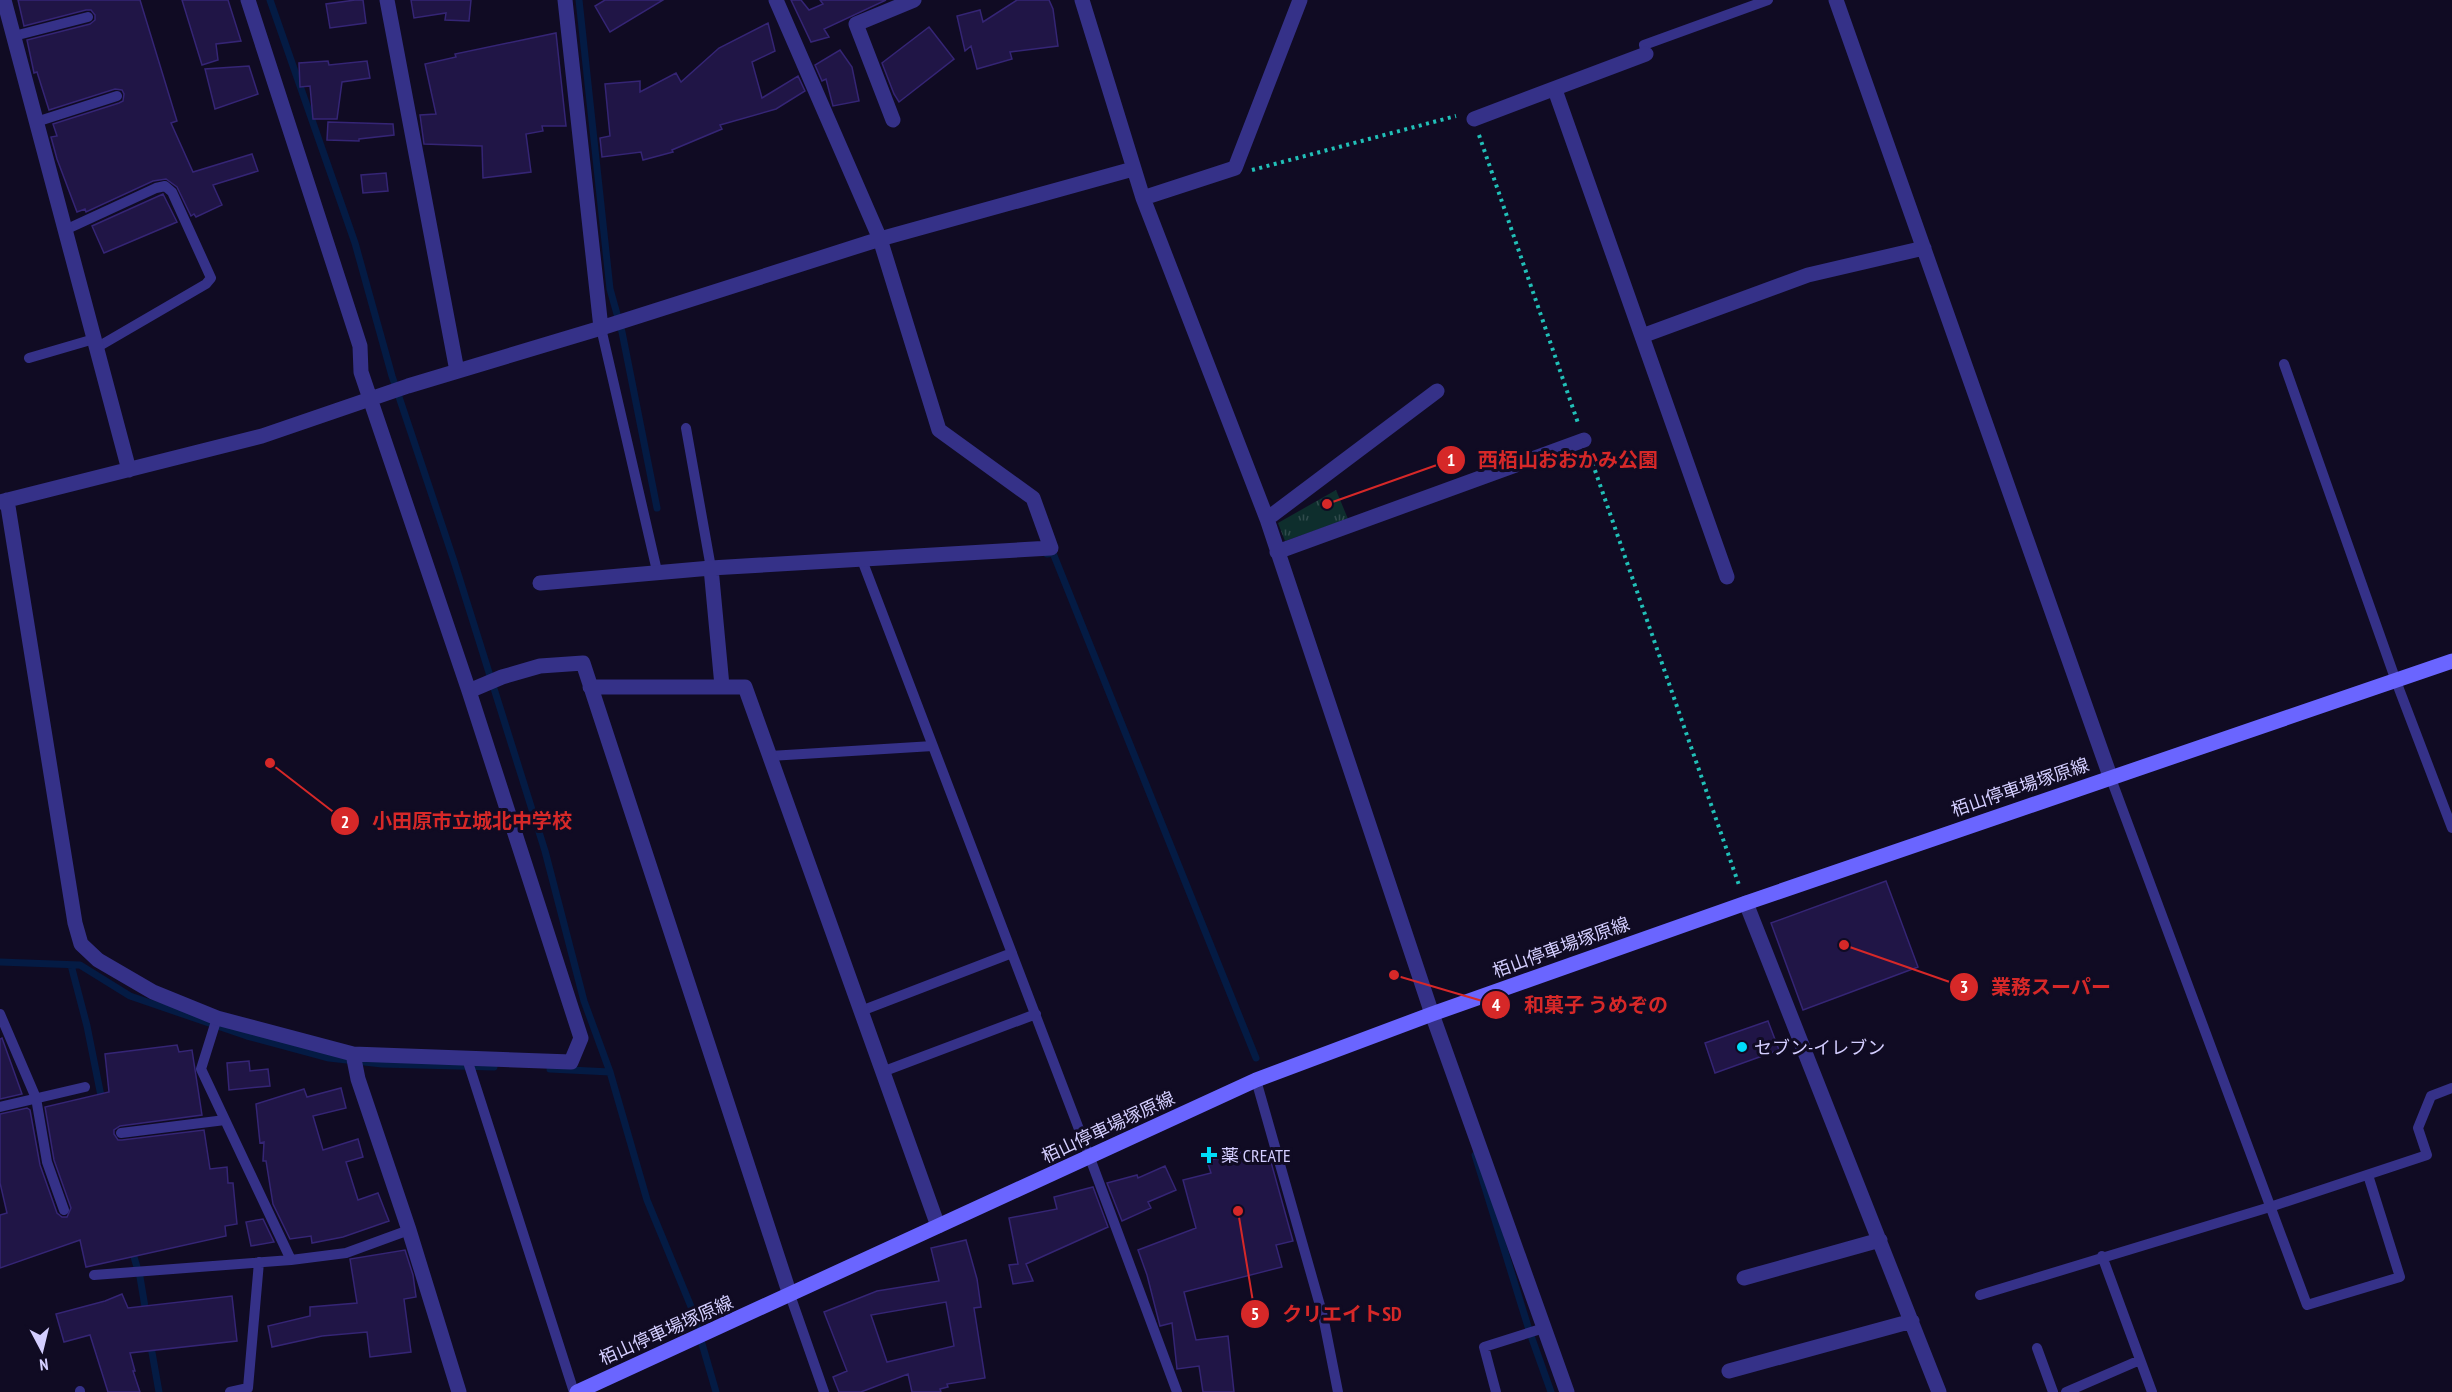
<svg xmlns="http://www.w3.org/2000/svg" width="2452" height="1392" font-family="'PT Sans Narrow','Noto Sans JP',sans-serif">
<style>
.park{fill:url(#park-tufts)}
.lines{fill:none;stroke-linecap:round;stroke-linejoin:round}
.stream{stroke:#041b44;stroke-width:7}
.building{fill:#201546;stroke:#352575;stroke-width:1.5;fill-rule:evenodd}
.path{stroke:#21c0b8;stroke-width:4;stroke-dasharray:3 4.5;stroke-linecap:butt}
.lane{stroke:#353188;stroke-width:10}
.street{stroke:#353188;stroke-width:15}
.secondary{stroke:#6a65ff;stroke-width:15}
.poi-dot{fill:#00ddf9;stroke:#100b23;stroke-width:2}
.labels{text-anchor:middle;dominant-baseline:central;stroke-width:6;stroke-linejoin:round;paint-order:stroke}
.street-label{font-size:18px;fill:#d4ceff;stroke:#100b23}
.poi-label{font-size:18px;fill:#d4ceff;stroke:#100b23;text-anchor:start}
.leader{fill:none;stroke:#d62828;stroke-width:2}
.callout-dot{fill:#d62828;stroke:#100b23;stroke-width:2}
.mark-label{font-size:18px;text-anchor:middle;font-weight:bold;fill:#fff}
.callout-label{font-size:20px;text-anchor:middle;font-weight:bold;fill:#d62828;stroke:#100b23;stroke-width:6;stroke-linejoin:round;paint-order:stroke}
</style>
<defs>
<pattern id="park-tufts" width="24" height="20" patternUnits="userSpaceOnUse" patternTransform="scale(1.5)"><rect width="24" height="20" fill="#0e2e2d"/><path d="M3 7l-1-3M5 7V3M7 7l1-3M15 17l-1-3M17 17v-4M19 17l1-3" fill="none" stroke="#304b4c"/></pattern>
</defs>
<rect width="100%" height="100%" fill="#100b23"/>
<!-- park -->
<path class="park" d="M1336 490 1348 519 1285 541 1278 523Z"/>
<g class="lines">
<!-- stream -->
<path class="stream" d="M270 0 355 243 392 376 454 561 545 851 584 1001 610 1072 647 1200 692 1309 716 1392
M579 0 610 289 622 332 657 508
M1047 554 1053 553 1256 1058
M0 962 80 965 130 996 247 1036 329 1058 382 1064 494 1067
M71 965 87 1026 102 1101
M550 1069 610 1072
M1475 1155 1530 1333 1551 1392
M131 1247 140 1277 146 1313
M150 1341 159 1392"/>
</g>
<!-- building -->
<path class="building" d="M18 0H140L177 121 171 123 193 172 252 154 258 171 213 185 222 205 196 217 194 214 191 216 177 187 166 179 153 181 86 212 85 209 77 212 57 159 51 137 57 136 53 124 119 103 123 101 124 94 122 90 115 89 49 110 37 72 34 73 27 40 90 24 95 20V15L91 10H86L24 26Z
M182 0H228L241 41 216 44 218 60 202 65Z
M355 0H363L366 23 330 28 326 4Z
M411 0H471L469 21 445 20 446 13 414 18Z
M605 0H663L610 32 595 6Z
M791 0H801L809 10 823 4 820 0H886L824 29 829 37 811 42Z
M1017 0H1049L1053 9 1058 46 1010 52 1012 59 977 69 971 46 965 51 957 16 980 10 983 22Z
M768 23 775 51 752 62 762 98 798 76 805 91 776 109 720 125 722 129 672 150 673 152 643 160 641 152 602 157 600 138 610 136 605 84 640 81V92L676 73 681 82 719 48Z
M929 27 954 59 899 102 894 94 882 63Z
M556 33 566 126H542L543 131 526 134 531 172 483 178 482 146 424 144 420 115 436 114 425 64 456 57 455 54Z
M840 50 852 67 859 101 833 106 826 79 822 81 815 65Z
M328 61 329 65 367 61 370 78 342 82 337 119H313L310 86 300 87 299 63Z
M249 66 258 94 215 109 205 69Z
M328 122 393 124 394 135 359 139V141L327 140Z
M386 173 388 191 363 193 361 175Z
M163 194 177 222 104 253 92 226Z
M1886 881 1918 967 1803 1010 1771 923Z
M1768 1021 1779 1050 1715 1073 1705 1043Z
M2 1038 22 1094 0 1099V1039Z
M177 1045 179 1052 192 1050 202 1115 120 1126 114 1130V1134L118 1140H122L204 1130 210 1169 227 1167 228 1183H233L237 1224 225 1226 226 1236 86 1267 80 1240 0 1268V1215L7 1213 0 1183V1114L27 1108 30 1110 40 1165 57 1213 62 1217H67L71 1208 54 1160 45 1107 109 1092 105 1054Z
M249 1061 250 1071 268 1069 270 1086 229 1090 227 1063Z
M341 1088 346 1108 313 1116 323 1150 358 1139 363 1157 346 1162 358 1200 378 1193 389 1221 343 1237 312 1243 311 1236 290 1239 273 1204 266 1161H263L264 1142 260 1143 256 1104 304 1089 307 1097Z
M1250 1150 1252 1159 1269 1155 1293 1241 1276 1245 1282 1267 1184 1292 1196 1340 1228 1336 1234 1392H1203L1199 1366 1177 1369 1172 1323 1160 1326 1147 1275 1138 1250 1196 1228 1183 1180 1211 1173 1207 1161Z
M1165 1166 1176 1190 1148 1202 1151 1208 1122 1221 1107 1183 1137 1175 1138 1178Z
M1093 1187 1108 1227 1026 1264 1033 1281 1013 1284 1009 1265 1018 1264 1009 1218 1057 1209 1054 1197Z
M263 1219 274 1242 251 1246 246 1222Z
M966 1240 977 1279 981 1307 974 1308 985 1378 947 1384 948 1387 940 1389 941 1392H912L908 1374 861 1392H839L833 1377 847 1371 824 1312 877 1291 939 1281 931 1248ZM946 1302 954 1346 887 1362 871 1315Z
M405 1250 413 1275 416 1297 404 1299 411 1352 370 1357 367 1332 322 1336 272 1347 268 1326 310 1316V1307L357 1303 350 1259Z
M122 1294 128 1308 232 1296 237 1341 130 1353 135 1371H133L140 1392H108L90 1335 64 1342 56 1314 105 1301Z"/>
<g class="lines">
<!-- path -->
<path class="path" d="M1479 135 1578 423
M1252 170 1456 116
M1590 456 1740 888"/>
<!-- lane -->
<path class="lane" d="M14 36 88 17
M1646 54 1644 45 1768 0
M36 122 117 96
M65 230 156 188 165 186 172 192 211 278 206 284 96 348
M601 328 657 571
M29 358 94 339
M2284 364 2396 681 2452 828
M686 428 711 568
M862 560 1090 1158 1177 1392
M770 756 933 746
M2110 776 2307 1305 2400 1277 2368 1175
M861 1011 1012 953
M0 1014 36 1098 47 1162 64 1210
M217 1018 201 1069 291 1260
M467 1059 574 1392
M882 1072 1036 1014
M1256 1080 1323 1316 1338 1392
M0 1107 85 1087
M121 1133 225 1120
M2102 1256 2152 1392
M94 1275 291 1260 346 1253 409 1230
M790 1295 824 1392
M1980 1295 2270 1207 2427 1155 2418 1128 2431 1096 2452 1088
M2037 1348 2053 1392
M80 1391V1392
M230 1392 248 1388 259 1262
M1496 1392 1484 1347 1544 1328
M2066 1392 2140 1360"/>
<!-- street -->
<path class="street" d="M4 0 129 470
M387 0 457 371
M565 0 601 328
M1082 0 1143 198 1267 519 1432 1014 1567 1392
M1836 0 2110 776
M1555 90 1727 577
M1474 119 1646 54
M893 120 856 24 914 0
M1143 198 1235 168 1300 0
M1642 336 1808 275 1924 248
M7 500 75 923 81 944 98 960 153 992 217 1018 353 1054 571 1062 581 1038 469 691 361 372 360 346 248 0
M0 502 262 436 408 386 601 328 880 239 1133 169
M1267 519 1437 391
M1277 552 1584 440
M711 568 1051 548 1033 498 939 430 880 239 776 0
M540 583 711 568 722 686
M590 687H745L938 1226
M469 691 502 677 540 666 583 663 790 1295
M1746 903 1939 1392
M353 1054 358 1079 409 1230 459 1392
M1744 1278 1880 1240
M1729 1371 1912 1321"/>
<!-- secondary -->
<path class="secondary" d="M577 1392 1256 1080 1432 1014 1746 903 2452 661"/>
</g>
<!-- markers -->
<g class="poi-dot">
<circle cx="1742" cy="1047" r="6"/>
<path d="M1206 1146h6v6h6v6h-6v6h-6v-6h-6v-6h6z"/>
</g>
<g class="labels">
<!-- street labels -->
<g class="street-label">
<text transform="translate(2020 787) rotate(-19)">栢山停車場塚原線</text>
<text transform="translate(1561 947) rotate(-20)">栢山停車場塚原線</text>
<text transform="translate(1108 1127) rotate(-25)">栢山停車場塚原線</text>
<text transform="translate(666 1330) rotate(-24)">栢山停車場塚原線</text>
</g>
<!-- poi labels -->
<g class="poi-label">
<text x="1754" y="1047">セブン-イレブン</text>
<text x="1221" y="1155">薬 CREATE</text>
</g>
</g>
<!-- callouts -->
<path class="leader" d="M1327 504L1451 460M270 763L345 821M1844 945L1964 987M1394 975L1496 1005M1238 1211L1255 1314"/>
<g class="callout-dot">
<circle cx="1327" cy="504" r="6"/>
<circle cx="270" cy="763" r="6"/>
<circle cx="1844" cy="945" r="6"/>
<circle cx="1394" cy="975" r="6"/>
<circle cx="1238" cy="1211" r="6"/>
<circle cx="1451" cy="460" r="15"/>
<circle cx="345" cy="821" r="15"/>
<circle cx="1964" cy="987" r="15"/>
<circle cx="1496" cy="1005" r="15"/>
<circle cx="1255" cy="1314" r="15"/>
</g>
<g class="mark-label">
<text x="1451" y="466">1</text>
<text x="345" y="828">2</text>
<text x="1964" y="993">3</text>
<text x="1496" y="1011">4</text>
<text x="1255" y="1320">5</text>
</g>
<g class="callout-label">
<text x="1568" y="467">西栢山おおかみ公園</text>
<text x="472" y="828">小田原市立城北中学校</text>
<text x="2051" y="994">業務スーパー</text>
<text x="1596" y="1012">和菓子 うめぞの</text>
<text x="1342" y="1321">クリエイトSD</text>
</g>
<!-- north arrow -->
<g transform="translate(42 1350) rotate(173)" stroke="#100b23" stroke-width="4.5" paint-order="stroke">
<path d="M0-4.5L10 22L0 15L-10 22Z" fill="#d4ceff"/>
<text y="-9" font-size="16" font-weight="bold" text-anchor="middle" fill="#d4ceff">N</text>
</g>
</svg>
